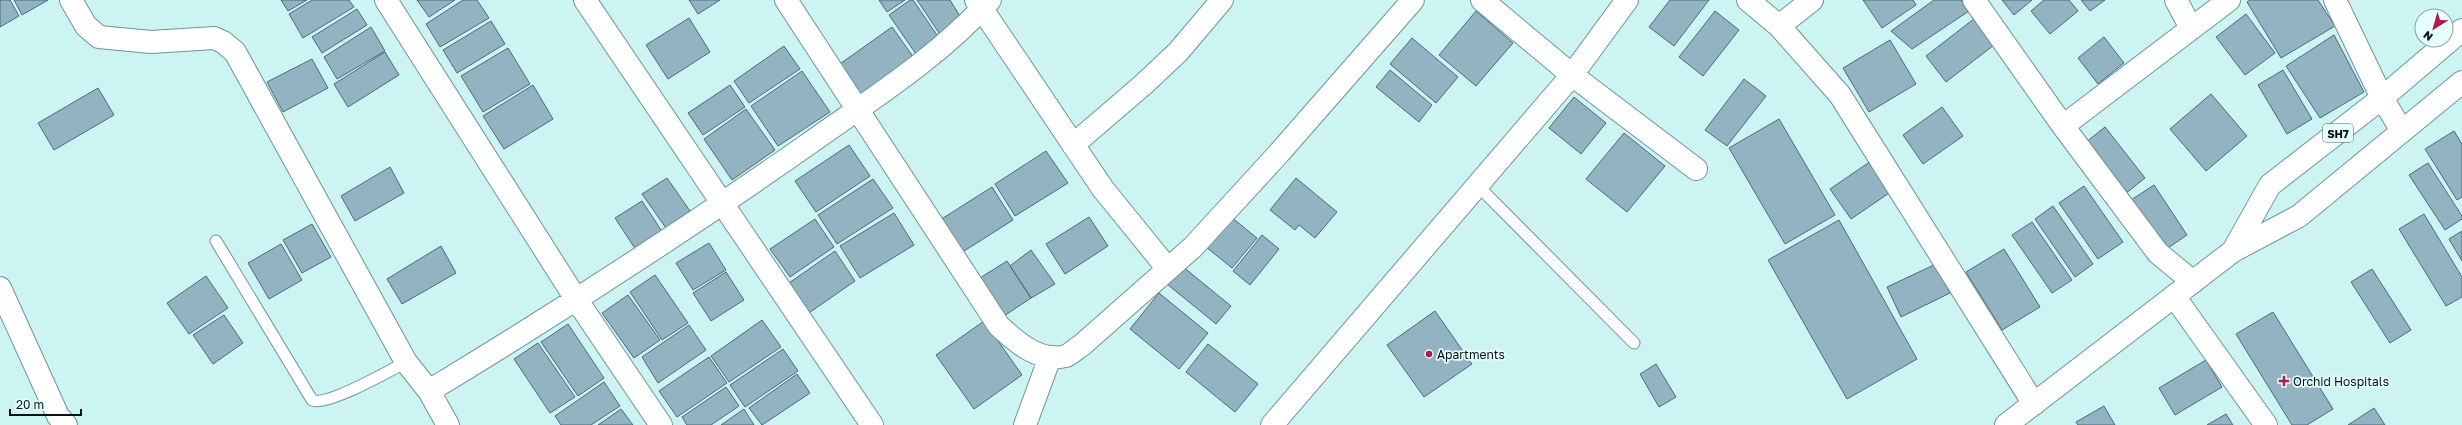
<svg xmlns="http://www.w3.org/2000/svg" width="2462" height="425" font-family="'Golos Text',sans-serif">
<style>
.building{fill:#93b3c3;stroke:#4c6a78}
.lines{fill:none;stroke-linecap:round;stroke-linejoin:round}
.lane-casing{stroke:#6f9594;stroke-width:13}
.street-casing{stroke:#6f9594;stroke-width:24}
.primary-casing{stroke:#6f9594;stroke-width:24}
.lane{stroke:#fff;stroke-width:11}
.street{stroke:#fff;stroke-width:22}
.primary{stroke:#fff;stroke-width:22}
.poi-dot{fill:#ad1c4e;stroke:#e6fefd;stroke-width:1.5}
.labels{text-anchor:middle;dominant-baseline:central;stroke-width:3.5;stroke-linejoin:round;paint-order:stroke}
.shield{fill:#e6fefd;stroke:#485a59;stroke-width:1}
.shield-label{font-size:11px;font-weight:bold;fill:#051313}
.poi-label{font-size:12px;fill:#051313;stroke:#e6fefd;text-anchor:start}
</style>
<rect width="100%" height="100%" fill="#cbf4f3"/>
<!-- building -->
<path class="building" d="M0 0H10L19 16 0 27Z
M14 0H48L22 15Z
M281 0H307L288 11Z
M312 0H349L354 7 303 38 289 14Z
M417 0H455L429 17Z
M463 0H477L489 18 440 47 426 24Z
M689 0H720L698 14Z
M879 0H905L887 12Z
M910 0H913L939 38 916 54 889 15Z
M917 0H950L963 21 941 36Z
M1670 0H1709L1674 46 1649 27Z
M1863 0H1913L1916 5 1882 28Z
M1934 0H1961L1969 11 1912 49 1891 31Z
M2002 0H2032L2014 15Z
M2044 0H2069L2078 11 2050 34 2031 11Z
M2081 0H2105L2090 11Z
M2250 0H2318L2335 26 2281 58 2247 2Z
M357 9 367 25 322 53 312 37Z
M1476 11 1513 43 1476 86 1439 55Z
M1715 11 1739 30 1703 76 1679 57Z
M2246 14 2275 53 2245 75 2216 37Z
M689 18 710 52 668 79 646 45Z
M1975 18 1994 45 1946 82 1926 56Z
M491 21 505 44 457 73 443 50Z
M371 27 385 51 337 79 324 57Z
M892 27 914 58 859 97 837 66Z
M2334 35 2364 92 2320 118 2286 66Z
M2104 37 2124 63 2098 84 2078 58Z
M1412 38 1458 77 1436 103 1390 64Z
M1890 40 1916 84 1869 112 1843 68Z
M784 46 800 69 749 103 734 81Z
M508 48 530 84 483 112 461 76Z
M385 52 399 75 348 107 334 84Z
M312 59 328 88 283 112 267 82Z
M1390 70 1432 105 1419 122 1376 87Z
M2283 70 2312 119 2287 134 2258 85Z
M802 71 830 112 778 146 751 106Z
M1744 79 1766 96 1727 146 1705 130Z
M533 85 553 119 504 149 483 116Z
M730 85 745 107 703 135 688 113Z
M98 88 114 115 54 150 38 123Z
M2211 94 2247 136 2206 171 2170 129Z
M1574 97 1606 123 1581 154 1549 128Z
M1942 107 1963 136 1923 164 1903 135Z
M746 109 775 150 732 180 704 139Z
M1779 119 1835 215 1785 244 1729 148Z
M2105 127 2145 178 2125 194 2085 143Z
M2454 131 2462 144V197L2457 200 2425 149Z
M1624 133 1665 166 1627 212 1586 179Z
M849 145 870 176 816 212 795 181Z
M1046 151 1068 183 1015 216 995 184Z
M1874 159 1895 189 1851 219 1830 189Z
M2428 163 2462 216V219L2445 230 2409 175Z
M390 167 404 193 355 221 341 196Z
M667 178 690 211 666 228 642 194Z
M1296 178 1337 212 1315 238 1299 225 1295 230 1270 210Z
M873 179 893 208 837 244 818 215Z
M2154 185 2187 235 2165 250 2131 200Z
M2084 186 2123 242 2098 259 2059 203Z
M992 187 1013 220 961 253 940 220Z
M642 201 663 233 636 250 615 218Z
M2053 206 2093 264 2075 277 2035 219Z
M894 213 914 245 860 278 840 246Z
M2424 214 2462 277V297L2446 306 2399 229Z
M1089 217 1108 246 1065 274 1046 244Z
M1231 217 1257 238 1232 268 1206 247Z
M815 219 834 247 790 277 770 249Z
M1839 220 1917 359 1847 399 1768 260Z
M2032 222 2072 280 2052 293 2012 235Z
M312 224 331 257 302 273 283 240Z
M2462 231V261L2449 239Z
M1262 235 1279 249 1250 285 1233 271Z
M709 243 726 270 693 290 676 263Z
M281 244 302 280 269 299 248 263Z
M441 246 456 273 402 304 387 279Z
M2004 249 2040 307 2002 330 1966 272Z
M1031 250 1055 284 1031 298 1010 266Z
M835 251 855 281 806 315 786 285Z
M1007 261 1031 298 1004 316 980 278Z
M1936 264 1950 293 1901 317 1887 287Z
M1182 266 1231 306 1216 324 1167 284Z
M2372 269 2411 330 2390 343 2351 282Z
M726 272 744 300 711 321 693 293Z
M655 275 688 323 662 340 630 292Z
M206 276 228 308 189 334 167 303Z
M1159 293 1208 333 1179 369 1130 329Z
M628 295 660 340 634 358 602 313Z
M1435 311 1472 364 1424 397 1387 345Z
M2273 312 2333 409 2307 425H2292L2236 334Z
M224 315 243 343 213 364 193 335Z
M762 320 781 347 729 382 711 356Z
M984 321 1022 375 974 409 936 355Z
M568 324 604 378 578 396 541 342Z
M689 325 706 350 658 383 642 357Z
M538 343 575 397 550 413 514 359Z
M1208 344 1258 384 1235 412 1186 372Z
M783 349 798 371 745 407 730 385Z
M709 357 727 383 677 417 659 391Z
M2206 360 2222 387 2175 415 2159 388Z
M1656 364 1676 397 1659 407 1640 374Z
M797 374 810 393 762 425 749 408Z
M604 382 620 406 591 425H561L555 416Z
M726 387 739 406 711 425H687L682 417Z
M2104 406 2115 425H2078L2076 422Z
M2374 408 2385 425H2348Z
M621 409 633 425H598Z
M744 409 754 425H721Z
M2226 414 2233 425H2207Z"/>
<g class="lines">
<defs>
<path id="lane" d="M1477 185 1634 343
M216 241 312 400C326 407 391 370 406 362"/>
<path id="street" d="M71 0 86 26 99 37 151 42 214 38 223 42 235 52 406 362 429 391 448 425
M386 0 576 299 661 425
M585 0 872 425
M786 0 999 326C1016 342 1040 363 1066 356 1071 354 1077 348 1082 345L1193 247 1280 152 1413 0
M976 0 1103 189 1168 269
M1482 0 1572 75 1696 169
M1748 0 1779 26 1812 0
M1974 0 2063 126 2229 0
M2176 0 2191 28
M2335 0 2382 98 2402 131
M1779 26 1840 95 2034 404
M2063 126 2158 253 2193 282
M1073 145 1144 84 1178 52 1222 0
M0 288 58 416 66 425
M2174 296 2266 425
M429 391C558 313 684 231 807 145 870 100 938 58 990 0
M1025 425 1050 357
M1272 425 1572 75 1627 0"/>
<path id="primary" d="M2233 251 2270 185 2382 98 2462 30
M2006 425 2233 251 2299 216 2462 82"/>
</defs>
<!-- lane casing -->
<use href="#lane" class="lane-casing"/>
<!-- street casing -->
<use href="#street" class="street-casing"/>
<!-- primary casing -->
<use href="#primary" class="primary-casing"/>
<!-- lane -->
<use href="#lane" class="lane"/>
<!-- street -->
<use href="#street" class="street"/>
<!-- primary -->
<use href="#primary" class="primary"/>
</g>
<!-- markers -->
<g class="poi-dot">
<circle cx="1429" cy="354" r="4"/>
<path d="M2282 375h4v4h4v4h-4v4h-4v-4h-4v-4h4z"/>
</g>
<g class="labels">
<!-- shield labels -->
<rect class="shield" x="2323" y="124" width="30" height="18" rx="3"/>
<g class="shield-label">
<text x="2338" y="133">SH7</text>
</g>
<!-- poi labels -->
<g class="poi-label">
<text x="1437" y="354">Apartments</text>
<text x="2293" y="381">Orchid Hospitals</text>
</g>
</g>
<!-- north arrow -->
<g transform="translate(2434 28) rotate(217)"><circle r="19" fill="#e6fefd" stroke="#8ca09f"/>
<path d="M0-3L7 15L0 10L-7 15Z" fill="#ad1c4e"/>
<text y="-6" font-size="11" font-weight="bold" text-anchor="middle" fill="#051313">N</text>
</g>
<!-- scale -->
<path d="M10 409v6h71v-6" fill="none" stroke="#051313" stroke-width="2"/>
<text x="16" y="409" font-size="12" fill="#051313" stroke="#e6fefd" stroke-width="3" paint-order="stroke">20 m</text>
</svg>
